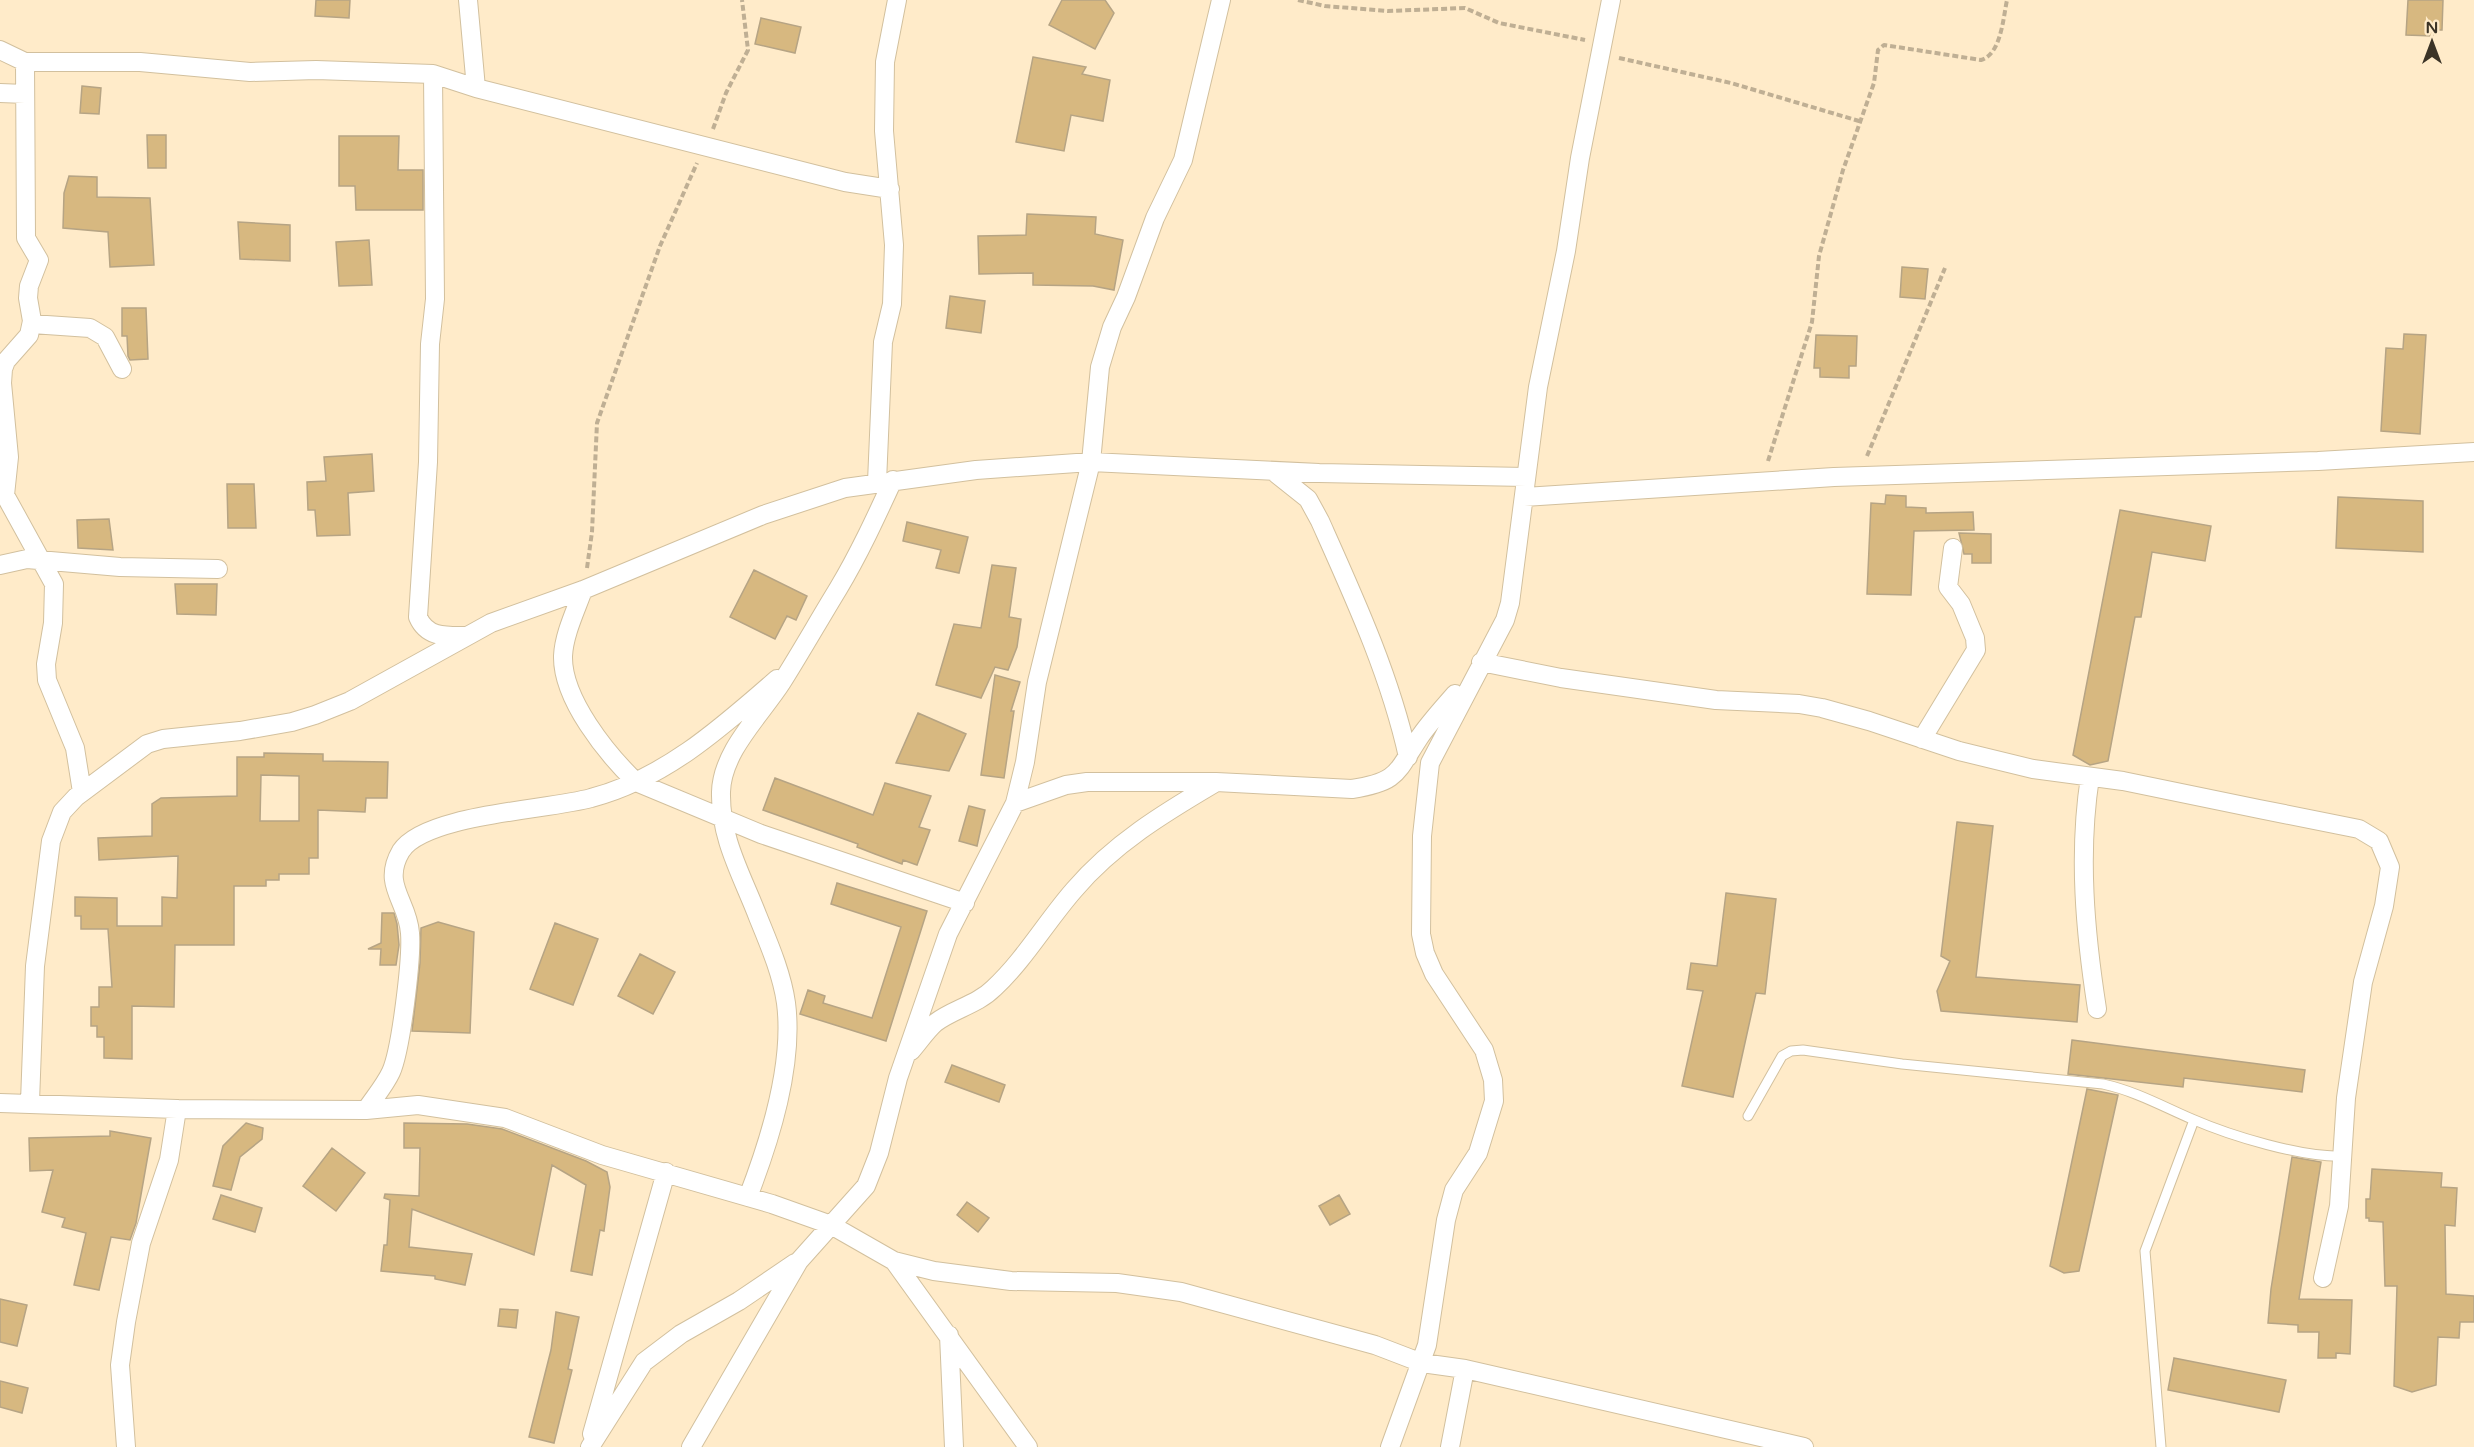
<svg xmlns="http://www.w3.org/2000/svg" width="2474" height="1447" font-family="'Varela Round',sans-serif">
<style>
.building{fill:#d7b880;stroke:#b6a484;stroke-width:1.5;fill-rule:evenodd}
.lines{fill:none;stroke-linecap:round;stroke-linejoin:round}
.service-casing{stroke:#d2c09e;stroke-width:11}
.minor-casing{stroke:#d2c09e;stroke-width:20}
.path{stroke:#bfaf94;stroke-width:4;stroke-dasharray:6 3;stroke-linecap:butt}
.service{stroke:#fff;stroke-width:9}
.minor{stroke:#fff;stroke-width:18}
</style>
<rect width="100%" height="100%" fill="#ffebc9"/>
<!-- building -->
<path class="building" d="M316 0H350L349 18 315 16Z
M1062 0H1105L1114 13 1095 49 1049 25Z
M2408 0H2443L2442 30H2434L2433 36 2406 35Z
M761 18 801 27 795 53 755 44Z
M1033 57 1086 67 1082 74 1110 80 1103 121 1071 115 1064 151 1016 142Z
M82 86 101 88 99 114 80 113Z
M147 135H166V168H148Z
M339 136H399L398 170H423V210H356L355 186H339Z
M69 176 97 177V197L150 198 154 265 110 267 108 232 63 228 64 193Z
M1027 214 1096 217 1095 234 1123 240 1114 290 1093 286 1033 285V273L979 274 978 236 1026 235Z
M238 222 290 225V261L240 259Z
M369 240 372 285 339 286 336 242Z
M1902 267 1928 269 1925 299 1900 297Z
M950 296 985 301 981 333 946 328Z
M122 308H146L148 359 130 360 128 356 127 336H122Z
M2404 334 2426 335 2420 434 2381 431 2386 348 2403 349Z
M1816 335 1857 336 1856 366H1849V378L1820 377V368H1814Z
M372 454 374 491 348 493 350 535 317 536 315 510H308L307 482 326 481 324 457Z
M227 484H254L256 528H228Z
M1886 495 1906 496V507L1926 508V513L1973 512 1974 530 1914 531 1911 595 1867 594 1871 503 1885 504Z
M2338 497 2423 501V552L2336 548Z
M2120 510 2211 526 2205 561 2152 552 2141 617H2135L2108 761 2090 765 2073 755Z
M109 519 113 550 78 548 77 520Z
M907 522 968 537 959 573 936 568 941 550 903 541Z
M1959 533 1991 534V563H1972V554H1964Z
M992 565 1016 568 1009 617 1021 619 1017 647 1008 670 995 667 981 698 936 685 954 624 981 628Z
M754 570 807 596 796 620 787 616 775 639 730 617Z
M175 584H217L216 615 177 614Z
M995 675 1020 682 1011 711H1014L1004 778 981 775Z
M918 713 966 734 949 771 896 763Z
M264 753 323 754V761L388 762 387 798H366L365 812 318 810V858H309V874H279V880H266V886H234V945H175L174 1007 132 1006V1059L104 1058V1037H97V1026H91V1007H99V987H112L108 929H81V916H75V897L117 898V926H162V897L177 898 178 856 99 860 98 838 152 836V804L161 798 237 796V757H264ZM261 775 299 776V821H260Z
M775 778 873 815 885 783 931 796 919 827 930 830 917 865 903 860 902 864 875 854 857 847 858 844 763 810Z
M969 806 985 810 977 846 959 841Z
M1957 822 1993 826 1976 977 2080 985 2077 1022 1941 1011 1937 991 1950 961 1941 956Z
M837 883 927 911 886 1041 800 1014 808 990 825 996 823 1003 872 1018 901 927 831 904Z
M1726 893 1776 899 1765 994 1756 993 1733 1097 1682 1086 1703 991 1687 989 1691 963 1717 966Z
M382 913H394L397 924 399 945 396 965H380L381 949H368L381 943Z
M438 922 474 932 470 1033 412 1031 420 963 421 928Z
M555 923 598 939 573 1005 530 989Z
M640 954 675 972 653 1014 618 996Z
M2072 1040 2305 1070 2302 1092 2184 1078 2183 1087 2068 1074Z
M952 1065 1005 1085 999 1102 945 1082Z
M2087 1089 2118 1095 2079 1271 2064 1273 2050 1266Z
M246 1123 263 1128 262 1139 240 1157 231 1190 213 1186 223 1146Z
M404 1123 467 1124 502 1129 586 1161 607 1172 610 1187 604 1231 600 1230 592 1275 571 1271 586 1185 552 1165 534 1255 412 1209 409 1247 472 1254 465 1285 435 1279V1276L381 1271 384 1245H387L390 1200 384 1198 385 1194 419 1196 420 1148H404Z
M110 1131 151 1138 136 1223 130 1240 111 1237 99 1290 74 1285 86 1233 62 1227 65 1218 42 1212 53 1170 30 1171 29 1138 110 1136Z
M332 1148 365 1173 336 1211 303 1186Z
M2292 1157 2321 1162 2299 1299 2352 1300 2350 1354 2336 1353V1358H2318L2319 1332H2298V1325L2268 1323 2271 1289Z
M2372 1169 2442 1173 2441 1187 2457 1188 2455 1226 2445 1225 2446 1294 2474 1296V1322H2460L2459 1338 2438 1337 2436 1385 2412 1392 2394 1386 2397 1286H2385L2383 1222 2369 1221V1218H2366V1199H2370Z
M221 1195 262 1208 255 1232 213 1219Z
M1339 1195 1350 1214 1330 1225 1319 1206Z
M967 1202 989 1218 978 1232 957 1215Z
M0 1299 27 1305 17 1346 0 1342Z
M500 1309 518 1310 516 1328 498 1326Z
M556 1312 579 1317 568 1369 572 1370 554 1443 529 1437 551 1350Z
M2174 1358 2286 1380 2279 1412 2168 1390Z
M0 1381 28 1388 22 1413 0 1407Z"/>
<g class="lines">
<defs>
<path id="service" d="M1748 1116 1782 1056 1791 1051 1803 1050 1902 1064 2103 1084C2135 1091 2162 1106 2192 1119 2231 1136 2303 1158 2344 1156
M2161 1447 2145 1251 2194 1120"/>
<path id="minor" d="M468 0 476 88
M0 50 25 62H140L250 72 316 70 433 74 476 88 845 182 890 189
M25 62 26 238 39 260 29 286 28 298 32 321 29 335 6 361 3 369 2 383 9 457 5 495 54 584 53 623 46 664 47 680 75 748 82 792
M433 74 435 299 430 344 428 462 418 617C427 638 446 636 467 636
M0 93 25 94
M32 324 90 328 105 337 122 369
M1273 471 1308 499 1320 521C1354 597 1390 675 1408 757
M877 482 883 342 892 304 894 245 884 131 885 62 897 0
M1524 497 1834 477 2318 461 2474 452
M0 565 27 559 120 567 218 569
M583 590C576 610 564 634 563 656 562 699 607 754 636 782L761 834 965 903
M1481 662 1561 678 1716 700 1799 704 1822 708 1869 721 1959 751 2033 769 2123 781 2259 809 2359 829 2379 841 2390 867 2384 906 2363 982 2346 1098 2339 1206 2323 1278
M1922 739 1976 650 1975 638 1961 604 1948 587 1953 548
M2090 777C2078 854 2085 932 2097 1009
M1015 803 1066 785 1087 782H1216L1352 789C1398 782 1396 773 1419 738 1429 723 1443 708 1455 694
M911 1051C919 1042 926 1031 935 1023 953 1009 977 1005 994 988 1025 959 1046 922 1074 890 1113 844 1164 813 1215 783
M30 1102 35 966 51 841 62 812 76 797 147 744 163 739 240 731 292 722 315 715 350 701 491 623 583 590 763 515 845 488 976 470 1091 462 1319 473 1526 477
M0 1103 177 1109 366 1110 418 1105 505 1118 602 1155 772 1204 831 1225 894 1261 934 1271 1011 1281 1117 1283 1181 1292 1375 1345 1422 1363 1465 1369 1804 1447
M366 1110C374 1098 385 1085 391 1072 401 1050 412 958 410 933 408 901 381 885 401 851 425 814 549 810 591 798 664 779 721 728 777 679
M748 1197C770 1140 794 1065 786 1003 782 974 769 944 758 917 742 875 720 839 721 792 722 751 761 715 782 682 801 652 819 620 838 589 859 554 876 517 893 480
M894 1261 1028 1447
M949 1335 954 1447
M592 1434 666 1172
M126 1447 120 1365 126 1322 141 1243 169 1160 177 1109
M590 1447 644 1362 681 1334 739 1301 795 1263
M691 1447 799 1261 866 1186 879 1153 898 1078 948 934 1015 803 1025 762 1037 682 1091 462 1100 367 1112 327 1126 297 1155 218 1183 160 1221 0
M1390 1447 1427 1345 1446 1220 1454 1190 1478 1153 1494 1101 1493 1080 1484 1050 1434 974 1425 953 1421 934 1422 836 1430 763 1505 620 1510 603 1538 387 1566 251 1580 158 1611 0
M1450 1447 1465 1369"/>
</defs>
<!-- service casing -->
<use href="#service" class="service-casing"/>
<!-- minor casing -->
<use href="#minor" class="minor-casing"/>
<!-- path -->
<path class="path" d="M1298 0 1325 6 1388 11 1465 8 1499 23 1585 40
M1619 58 1731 83 1859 121
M713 129 726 93 748 50 742 0
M1867 456 1945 268
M1768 461 1812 322 1819 256 1843 170 1874 83 1878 50 1884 45 1981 60C2001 54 2003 19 2007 0
M587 568 592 532 597 423 660 246 697 163"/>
<!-- service -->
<use href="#service" class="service"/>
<!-- minor -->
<use href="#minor" class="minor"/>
</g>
<!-- north arrow -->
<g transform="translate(2432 42)" stroke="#ffebc9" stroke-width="4.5" paint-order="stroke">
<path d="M0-4.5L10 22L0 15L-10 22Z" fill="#3b3326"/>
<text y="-9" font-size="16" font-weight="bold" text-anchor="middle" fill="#3b3326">N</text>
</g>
</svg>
